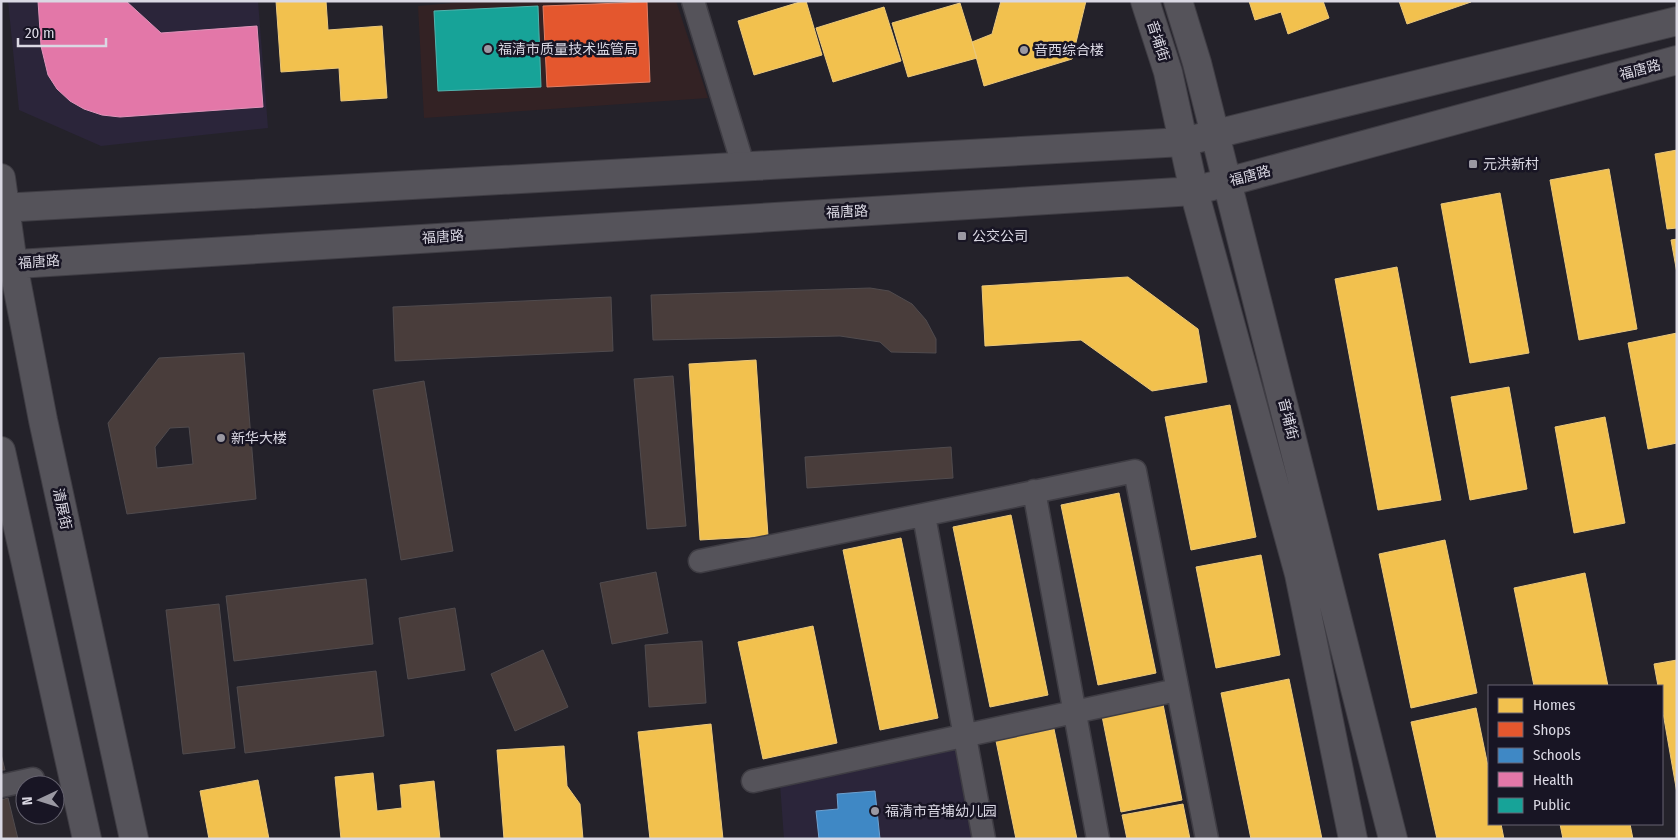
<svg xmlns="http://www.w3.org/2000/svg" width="1678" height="840" font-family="'Fira Sans Condensed','Noto Sans SC',sans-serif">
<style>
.commercial{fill:#332224}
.built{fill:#2b253a}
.homes{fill:#f2c14e;stroke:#ebc87b}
.shops{fill:#e4572e;stroke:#e17e64}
.schools{fill:#3f88c5;stroke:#6ea0ce}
.health{fill:#e377a8;stroke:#e094ba}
.public{fill:#17a398;stroke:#52b3ae}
.building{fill:#493d3b;stroke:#504b4e;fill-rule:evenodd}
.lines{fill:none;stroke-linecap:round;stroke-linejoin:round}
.street-casing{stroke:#3f3d44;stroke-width:25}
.secondary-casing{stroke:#3f3d44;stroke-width:30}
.street{stroke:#55535a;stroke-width:22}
.secondary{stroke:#55535a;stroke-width:28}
.poi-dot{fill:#9a98a2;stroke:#181524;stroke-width:2}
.labels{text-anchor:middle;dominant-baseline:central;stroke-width:5;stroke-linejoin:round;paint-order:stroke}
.street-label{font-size:14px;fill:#dad8e3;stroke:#181524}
.poi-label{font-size:14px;fill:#dad8e3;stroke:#181524;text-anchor:start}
</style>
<rect width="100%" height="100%" fill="#24222a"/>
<!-- commercial -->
<path class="commercial" d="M475 1H676L708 98 424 118 418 6Z"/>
<!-- built -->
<path class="built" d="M8 1H258L268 128 101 146 19 110Z
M957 748 974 839H784L780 784Z"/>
<!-- homes -->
<path class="homes" d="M276 1H326L328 30 382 26 387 98 341 101 339 68 281 72Z
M803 1H806L822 55 754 75 738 21Z
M1001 1H1086L1072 59 984 86 972 42 992 34Z
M1249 1H1323L1329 18 1288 34 1281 12 1255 20Z
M1399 1H1471V2L1407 24Z
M960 3 977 58 908 77 892 23Z
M884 7 901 61 833 82 816 28Z
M1677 150V228L1667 229 1655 154Z
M1609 169 1637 329 1579 340 1550 180Z
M1500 193 1529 353 1470 363 1441 204Z
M1677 239V273L1671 240Z
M1397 267 1441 500 1378 510 1335 279Z
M1128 277 1198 329 1207 382 1152 391 1081 340 985 346 982 286Z
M1677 333V443L1648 449 1628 343Z
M756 360 768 536 700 540 689 364Z
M1509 387 1527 489 1470 500 1451 397Z
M1230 405 1256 537 1191 550 1165 417Z
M1605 417 1625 523 1574 533 1555 427Z
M1119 493 1156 673 1098 685 1061 505Z
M1011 515 1048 695 990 707 953 527Z
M901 538 938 718 880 730 843 550Z
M1445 540 1477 693 1411 708 1379 554Z
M1261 555 1280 655 1216 668 1196 567Z
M1585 573 1608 686H1534L1514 588Z
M813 626 837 743 763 759 738 642Z
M1677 660V793L1662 707V686H1658L1654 664Z
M1289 679 1322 839H1251L1221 693Z
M1163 704 1182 800 1121 812 1102 716Z
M1476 708 1489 771V824H1501L1504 839H1437L1411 722Z
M711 724 723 839H650L638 732Z
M1054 729 1077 839H1016L996 741Z
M564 746 567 786 580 804 583 839H504L497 750Z
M373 773 377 811 402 808 400 785 434 781 440 839H341L335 777Z
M258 780 269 839H209L200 791Z
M1183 804 1190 839H1127L1122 815Z
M1560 824H1630L1633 839H1563Z"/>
<!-- shops -->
<path class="shops" d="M647 2 650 82 547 87 543 6Z"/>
<!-- schools -->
<path class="schools" d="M875 791 880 839H819L816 811 838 809 837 794Z"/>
<!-- health -->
<path class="health" d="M38 1H126L161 33 257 26 263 107 120 117 102 115 84 109 70 101 57 89 48 75 41 46Z"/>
<!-- public -->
<path class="public" d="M538 6 541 87 438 91 434 11Z"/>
<!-- building -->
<path class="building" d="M870 288 889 291 912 304 926 320 936 339V353L891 352 880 342 840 336 653 340 651 295Z
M611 297 613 351 395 361 393 307Z
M244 353 256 499 127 514 108 423 159 358ZM189 427 193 464 157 468 155 447 170 428Z
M673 376 686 526 647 529 634 379Z
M424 381 453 551 401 560 373 390Z
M951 447 953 478 807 488 805 457Z
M656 572 668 633 612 644 600 583Z
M366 579 373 644 234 661 226 596Z
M219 604 235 748 183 754 166 610Z
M455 608 465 670 408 679 399 618Z
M702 641 706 703 649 707 645 645Z
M543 650 568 707 515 731 491 674Z
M376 671 384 736 245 753 237 687Z
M1 754 5 770H1Z
M8 798 18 839H1V800Z"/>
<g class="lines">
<defs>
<path id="street" d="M693 1 744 168
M1034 491 1098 839
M924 516 984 839
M700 561 1135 471 1207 839
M753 781 1177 690
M1 786 33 779"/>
<path id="secondary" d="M1145 1 1168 72 1194 191 1299 574 1353 839
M1178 1 1197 63 1393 839
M1 178 13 264 43 420 134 839
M1 208 1183 142 1677 21
M1 265 1194 191 1677 60
M1 451 87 839"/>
</defs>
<!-- street casing -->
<use href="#street" class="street-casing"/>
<!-- secondary casing -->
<use href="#secondary" class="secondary-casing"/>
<!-- street -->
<use href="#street" class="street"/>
<!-- secondary -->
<use href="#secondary" class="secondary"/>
</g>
<!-- markers -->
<g class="poi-dot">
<circle cx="488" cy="49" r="5"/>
<circle cx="1024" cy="50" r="5"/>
<rect x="1468" y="159" width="10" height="10" rx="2.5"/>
<rect x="957" y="231" width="10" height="10" rx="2.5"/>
<circle cx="221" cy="438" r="5"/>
<circle cx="875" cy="811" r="5"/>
</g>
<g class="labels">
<!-- street labels -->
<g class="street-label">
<text transform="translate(1158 41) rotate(72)">音埔街</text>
<text transform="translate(1640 70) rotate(-15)">福唐路</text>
<text transform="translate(1250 176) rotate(-15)">福唐路</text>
<text transform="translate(847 212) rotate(-3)">福唐路</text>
<text transform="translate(443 237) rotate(-4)">福唐路</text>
<text transform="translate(39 262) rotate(-4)">福唐路</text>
<text transform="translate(1288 419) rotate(76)">音埔街</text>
<text transform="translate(62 509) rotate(78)">清展街</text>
</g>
<!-- poi labels -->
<g class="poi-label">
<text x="498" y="49">福清市质量技术监管局</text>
<text x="1034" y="50">音西综合楼</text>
<text x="1483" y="164">元洪新村</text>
<text x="972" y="236">公交公司</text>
<text x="231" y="438">新华大楼</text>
<text x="885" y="811">福清市音埔幼儿园</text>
</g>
</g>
<!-- border -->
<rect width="1678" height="840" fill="none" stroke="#dad8e3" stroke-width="5"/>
<!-- legend -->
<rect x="1488" y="685" width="175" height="140" fill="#181524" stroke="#666370"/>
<rect x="1498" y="698" width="25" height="15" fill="#f2c14e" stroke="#666370"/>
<text x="1533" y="710" font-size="15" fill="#dad8e3">Homes</text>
<rect x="1498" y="722" width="25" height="15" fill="#e4572e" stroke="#666370"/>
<text x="1533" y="735" font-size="15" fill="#dad8e3">Shops</text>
<rect x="1498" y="748" width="25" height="15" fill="#3f88c5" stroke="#666370"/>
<text x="1533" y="760" font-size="15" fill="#dad8e3">Schools</text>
<rect x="1498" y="772" width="25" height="15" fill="#e377a8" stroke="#666370"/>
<text x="1533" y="785" font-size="15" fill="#dad8e3">Health</text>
<rect x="1498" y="798" width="25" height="15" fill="#17a398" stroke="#666370"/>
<text x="1533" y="810" font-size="15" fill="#dad8e3">Public</text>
<!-- north arrow -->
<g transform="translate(40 800) rotate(266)"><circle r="24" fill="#181524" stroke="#666370"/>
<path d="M0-4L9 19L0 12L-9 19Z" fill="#9a98a2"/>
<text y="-8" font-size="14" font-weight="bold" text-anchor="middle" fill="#dad8e3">N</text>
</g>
<!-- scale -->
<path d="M18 38v8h88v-8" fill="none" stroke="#dad8e3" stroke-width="2.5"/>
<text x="25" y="38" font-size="15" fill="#dad8e3" stroke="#181524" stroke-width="4" paint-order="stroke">20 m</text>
</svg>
